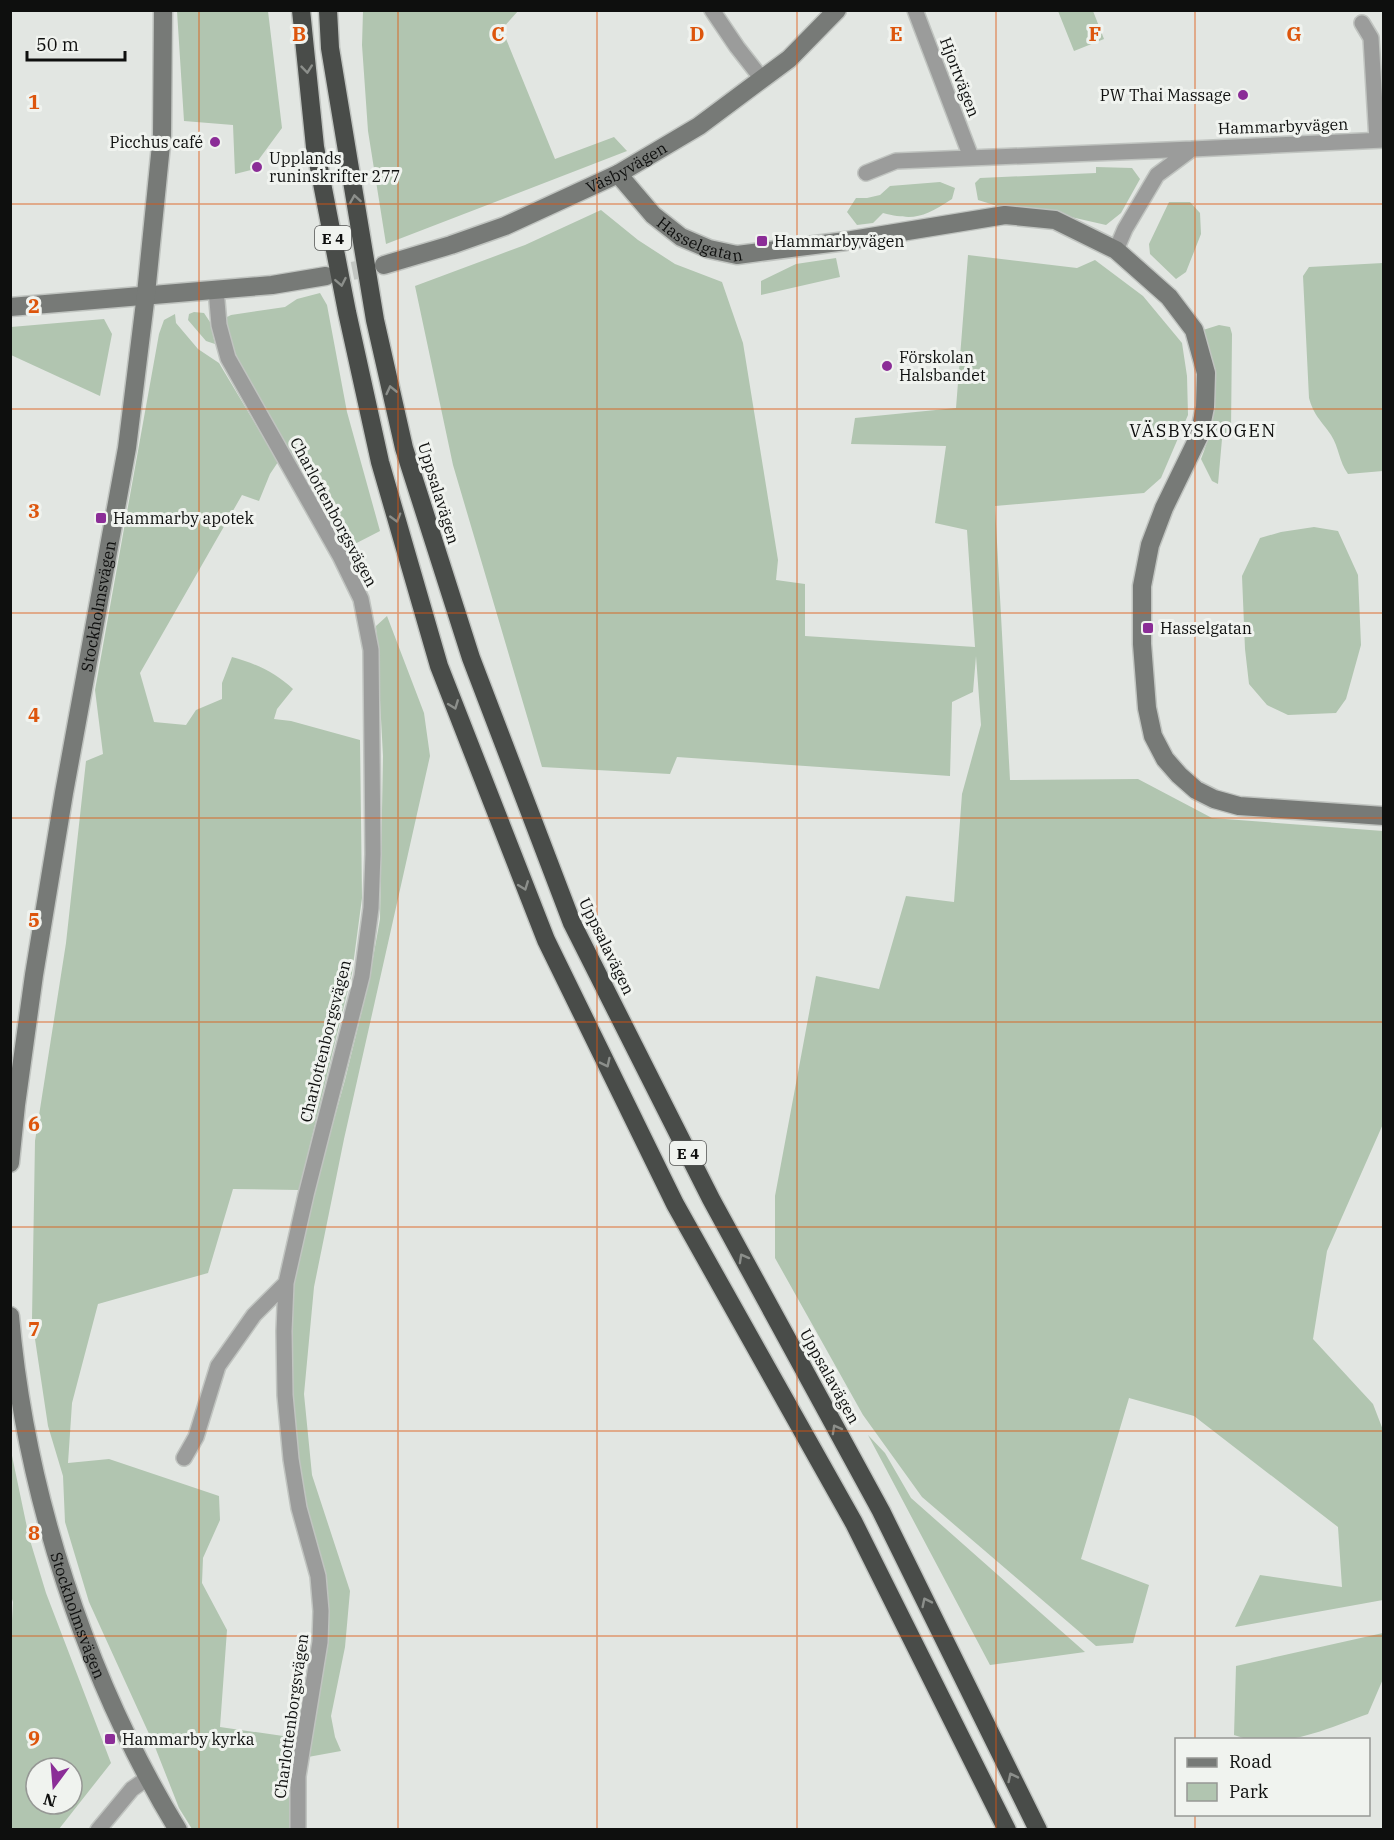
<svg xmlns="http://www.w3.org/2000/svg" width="1394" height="1840" font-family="'IBM Plex Serif',serif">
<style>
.green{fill:#b1c5b0;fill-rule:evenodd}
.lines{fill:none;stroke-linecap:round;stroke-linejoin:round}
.secondary-tunnel{stroke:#c2c6c2;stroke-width:18;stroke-dasharray:18 9;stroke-linecap:butt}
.street-casing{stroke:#c0c4c0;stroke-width:18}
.secondary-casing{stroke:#c0c4c0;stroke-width:21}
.highway-casing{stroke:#c0c4c0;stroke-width:21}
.street{stroke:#9b9c9b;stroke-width:15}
.secondary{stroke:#777a77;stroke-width:18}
.highway{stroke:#494c49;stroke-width:18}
.oneway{stroke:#8c8f8b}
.grid{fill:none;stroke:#dd550c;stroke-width:1.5;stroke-opacity:0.55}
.poi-dot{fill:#8b2d97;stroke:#f0f3ef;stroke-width:2}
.labels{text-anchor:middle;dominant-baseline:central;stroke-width:6;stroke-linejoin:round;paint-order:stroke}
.shield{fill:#f0f3ef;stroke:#525352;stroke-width:1.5}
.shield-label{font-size:15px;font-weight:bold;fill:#0e0f0e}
.street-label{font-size:16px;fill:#0e0f0e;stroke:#f0f3ef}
.poi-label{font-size:16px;fill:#0e0f0e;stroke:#f0f3ef;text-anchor:start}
.neighbourhood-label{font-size:18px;letter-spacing:1.5px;fill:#0e0f0e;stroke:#f0f3ef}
.grid-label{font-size:20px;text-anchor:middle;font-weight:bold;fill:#dd550c;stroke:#f0f3ef;stroke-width:6;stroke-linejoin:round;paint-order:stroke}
</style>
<rect width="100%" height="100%" fill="#e2e6e2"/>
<!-- green -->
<path class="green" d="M177 11H268L282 128 251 170 235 174 233 125 184 121Z
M363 11H518L502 29 555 159 614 137 627 151 386 244 368 131 362 45Z
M1058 11H1093L1104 39 1074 51Z
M1096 167 1132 168 1140 179 1121 213 1106 225 1049 212 1004 208 978 200 975 183 980 178 1096 173Z
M940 182 955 188 952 199C924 217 915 221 883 213L873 223 857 225 847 212 856 198H867L880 195 890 186Z
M1169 202H1190L1200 213 1201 234 1186 272 1176 279 1150 254 1149 244Z
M601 210 638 240 675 264 722 282 743 343 778 560 776 580 805 584V636L975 647 967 530 935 523 946 446 851 444 855 418 956 408 968 255 1077 268 1095 260 1143 296 1182 343 1187 376 1188 415 1161 478 1144 493 995 506 1010 780 1138 779 1212 818 1383 831V1124L1327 1251 1313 1339 1373 1404 1383 1430V1600L1235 1627 1260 1575 1342 1587 1338 1527 1194 1416 1129 1398 1081 1559 1149 1585 1133 1643 1096 1646 922 1497 863 1415 775 1258V1196L816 976 879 989 906 896 954 902 962 794 981 725 976 656 973 692 952 702 950 776 677 757 670 774 542 767 453 465 415 286 525 245Z
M836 258 840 277 761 295V281L796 264Z
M1383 263V471L1348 474C1339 462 1339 447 1331 435 1321 420 1314 416 1309 398L1303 276 1309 267Z
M320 293 327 305 347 412 380 531 345 549C312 493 278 438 250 381 240 362 225 339 227 317L231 315 285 307 297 299Z
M194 312 204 313 210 322 215 344 206 341 188 320 189 314Z
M175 314 176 323 198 349 219 363 278 462 270 474 259 501 242 495 140 673 154 722 186 725 196 710 222 699V683L232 657C255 663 276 673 293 689L277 709 274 719 291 721 360 740 362 898 352 973 299 1190 233 1189 208 1273 98 1304 72 1403 68 1463 109 1459 219 1496 220 1520 203 1558 202 1583 227 1630 220 1727 297 1738 289 1790 290 1829H192L179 1808 155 1747 89 1602 65 1522 63 1476 48 1426 32 1319 35 1141 66 943 86 761 103 754 95 690 159 334 164 320Z
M104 319 112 334 100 396 11 355V327Z
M1219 325 1230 327 1232 334 1231 431 1222 439 1218 484 1212 481 1201 459C1218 417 1218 372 1203 330Z
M1314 527 1338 531 1358 575 1361 645 1346 699 1336 713 1288 715 1267 705 1249 684 1245 649 1242 576 1260 538 1281 532Z
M387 616 424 713 430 756 344 1139 314 1287 304 1394 312 1475 350 1591 345 1647 331 1716 335 1737 341 1751 308 1757 327 1647V1604L319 1549 301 1488 291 1393 293 1290 304 1228 345 1080 368 986 380 919 383 756 376 626Z
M868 1435 885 1453 911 1498 1085 1652 990 1665Z
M11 1451 29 1537 46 1593 111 1763 59 1829H11L10 1658 13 1602 10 1593ZM36 1768H72V1804H36Z
M1383 1633V1679L1368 1714C1326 1729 1279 1752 1234 1735L1236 1666Z"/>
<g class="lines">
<!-- secondary-tunnel -->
<path class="secondary-tunnel" d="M326 276 382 265"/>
<defs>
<path id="street" d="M712 10 737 47 762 79
M915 10 971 157
M1362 23 1371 38 1377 140
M866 173 896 161 1192 149
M1116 250 1125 229 1157 175 1192 149 1384 140
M216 289 219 325 228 358 340 556 361 599 371 650 373 854 371 908 362 976 306 1195 286 1283 284 1331 285 1395 291 1459 299 1508 318 1576 321 1611 320 1642 298 1776V1830
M184 1458 196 1437 218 1366 254 1315 286 1283
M98 1830 132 1789 149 1777"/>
<g id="secondary">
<path id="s1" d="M618 174 653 215 681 237 709 249 737 255 846 241 1005 215 1055 220 1116 250 1169 297 1194 330 1206 373 1205 407 1199 436 1164 508 1150 545 1142 586V644L1147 708 1153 736 1165 759 1179 775 1196 790 1214 799 1239 806 1384 816"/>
<path id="s2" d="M384 265 451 245 505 226 618 174 699 126 762 79 789 59 837 10"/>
<path d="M10 307 272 285 326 276"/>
<path id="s3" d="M10 1163 16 1105 34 975 64 793 127 448 146 294 162 135 163 10"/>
<path id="s4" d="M10 1316C25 1491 86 1679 178 1830"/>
</g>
<path id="highway" d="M301 10 315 147 347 312 380 462 439 666 546 940 675 1204 854 1523 1007 1830
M328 10 330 48 375 320 404 448 471 658 572 923 711 1199 881 1511 1038 1830"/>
</defs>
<!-- street casing -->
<use href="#street" class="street-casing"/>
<!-- secondary casing -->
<use href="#secondary" class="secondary-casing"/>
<!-- highway casing -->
<use href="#highway" class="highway-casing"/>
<!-- street -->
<use href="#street" class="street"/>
<!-- secondary -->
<use href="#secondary" class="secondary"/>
<!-- highway -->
<use href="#highway" class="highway"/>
</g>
<!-- one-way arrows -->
<defs><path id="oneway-chevron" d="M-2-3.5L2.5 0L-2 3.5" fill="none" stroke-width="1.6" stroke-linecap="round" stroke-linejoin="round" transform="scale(1.5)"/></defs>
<g class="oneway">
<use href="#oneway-chevron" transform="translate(307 69) rotate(84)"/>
<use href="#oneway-chevron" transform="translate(355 199) rotate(-99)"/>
<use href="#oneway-chevron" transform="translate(341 282) rotate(79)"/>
<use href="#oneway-chevron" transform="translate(391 390) rotate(-103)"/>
<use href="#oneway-chevron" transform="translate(396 518) rotate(74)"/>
<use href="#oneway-chevron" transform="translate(454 705) rotate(69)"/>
<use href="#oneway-chevron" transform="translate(524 886) rotate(69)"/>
<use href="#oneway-chevron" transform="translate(606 1063) rotate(64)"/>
<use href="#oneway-chevron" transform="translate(743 1258) rotate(-119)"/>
<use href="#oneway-chevron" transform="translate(836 1429) rotate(-119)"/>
<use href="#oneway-chevron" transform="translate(926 1602) rotate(-116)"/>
<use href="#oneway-chevron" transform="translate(1012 1777) rotate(-116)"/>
</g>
<!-- grid -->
<path class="grid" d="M199 10V1830M398 10V1830M597 10V1830M797 10V1830M996 10V1830M1195 10V1740M10 204H1384M10 409H1384M10 613H1384M10 818H1384M10 1022H1384M10 1227H1384M10 1431H1384M10 1636H1384M1195 1814V1830"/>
<!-- markers -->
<g class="poi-dot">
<circle cx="1243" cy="95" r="6"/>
<circle cx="215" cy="142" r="6"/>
<circle cx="257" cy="167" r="6"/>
<rect x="756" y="235" width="12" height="12" rx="3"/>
<circle cx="887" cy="366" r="6"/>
<rect x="95" y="512" width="12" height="12" rx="3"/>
<rect x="1142" y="622" width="12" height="12" rx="3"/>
<rect x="104" y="1733" width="12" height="12" rx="3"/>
</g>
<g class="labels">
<!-- shield labels -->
<g class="shield">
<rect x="315" y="226" width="36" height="24" rx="4.5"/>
<rect x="670" y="1141" width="36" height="24" rx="4.5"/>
</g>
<g class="shield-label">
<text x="333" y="238">E 4</text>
<text x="688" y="1153">E 4</text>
</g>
<!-- street labels -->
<g class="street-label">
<text transform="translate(960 77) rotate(69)">Hjortvägen</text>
<text transform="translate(1283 126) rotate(-2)">Hammarbyvägen</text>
<text stroke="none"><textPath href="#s2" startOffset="262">Väsbyvägen</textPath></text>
<text stroke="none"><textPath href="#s1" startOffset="108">Hasselgatan</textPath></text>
<text transform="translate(439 493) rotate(73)">Uppsalavägen</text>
<text transform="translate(334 512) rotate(62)">Charlottenborgsvägen</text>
<text stroke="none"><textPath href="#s3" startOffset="564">Stockholmsvägen</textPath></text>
<text transform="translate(607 946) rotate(64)">Uppsalavägen</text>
<text transform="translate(325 1041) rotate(-76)">Charlottenborgsvägen</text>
<text transform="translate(830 1376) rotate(61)">Uppsalavägen</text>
<text stroke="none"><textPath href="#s4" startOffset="308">Stockholmsvägen</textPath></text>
<text transform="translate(291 1716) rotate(-82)">Charlottenborgsvägen</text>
</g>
<!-- poi labels -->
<g class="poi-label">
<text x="1231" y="95" text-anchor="end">PW Thai Massage</text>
<text x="203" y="142" text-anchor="end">Picchus café</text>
<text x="269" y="158">Upplands<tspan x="269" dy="18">runinskrifter 277</tspan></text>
<text x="774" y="241">Hammarbyvägen</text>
<text x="899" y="357">Förskolan<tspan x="899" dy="18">Halsbandet</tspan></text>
<text x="113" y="518">Hammarby apotek</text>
<text x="1160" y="628">Hasselgatan</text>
<text x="122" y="1739">Hammarby kyrka</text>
</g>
<!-- neighbourhood labels -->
<g class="neighbourhood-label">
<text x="1203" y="430">VÄSBYSKOGEN</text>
</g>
</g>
<g class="grid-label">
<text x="299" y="41">B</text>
<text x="498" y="41">C</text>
<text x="697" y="41">D</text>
<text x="896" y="41">E</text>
<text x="1095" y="41">F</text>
<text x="1294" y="41">G</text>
<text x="34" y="109">1</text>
<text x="34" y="313">2</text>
<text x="34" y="518">3</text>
<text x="34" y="722">4</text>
<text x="34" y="927">5</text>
<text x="34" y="1131">6</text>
<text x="34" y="1336">7</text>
<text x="34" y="1540">8</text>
<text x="34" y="1745">9</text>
</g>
<!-- border -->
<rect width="1394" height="1840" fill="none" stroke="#0e0f0e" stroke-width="24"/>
<!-- legend -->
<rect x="1175" y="1738" width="195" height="78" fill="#f0f3ef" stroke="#969895" stroke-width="1.5"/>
<rect x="1187" y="1758" width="30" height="9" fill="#777a77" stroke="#969895" stroke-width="1.5"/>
<text x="1229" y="1768" font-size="18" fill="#0e0f0e">Road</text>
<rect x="1187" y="1783" width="30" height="18" fill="#b1c5b0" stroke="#969895" stroke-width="1.5"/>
<text x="1229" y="1798" font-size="18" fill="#0e0f0e">Park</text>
<!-- north arrow -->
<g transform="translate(54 1786) rotate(196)"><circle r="28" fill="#f0f3ef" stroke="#969895" stroke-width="1.5"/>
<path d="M0-4.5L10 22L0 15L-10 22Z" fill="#8b2d97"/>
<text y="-9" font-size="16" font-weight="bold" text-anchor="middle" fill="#0e0f0e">N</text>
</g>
<!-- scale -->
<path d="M27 51v9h98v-9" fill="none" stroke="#0e0f0e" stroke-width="3"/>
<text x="36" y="51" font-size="18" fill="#0e0f0e" stroke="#f0f3ef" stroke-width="4.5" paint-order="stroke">50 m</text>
</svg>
